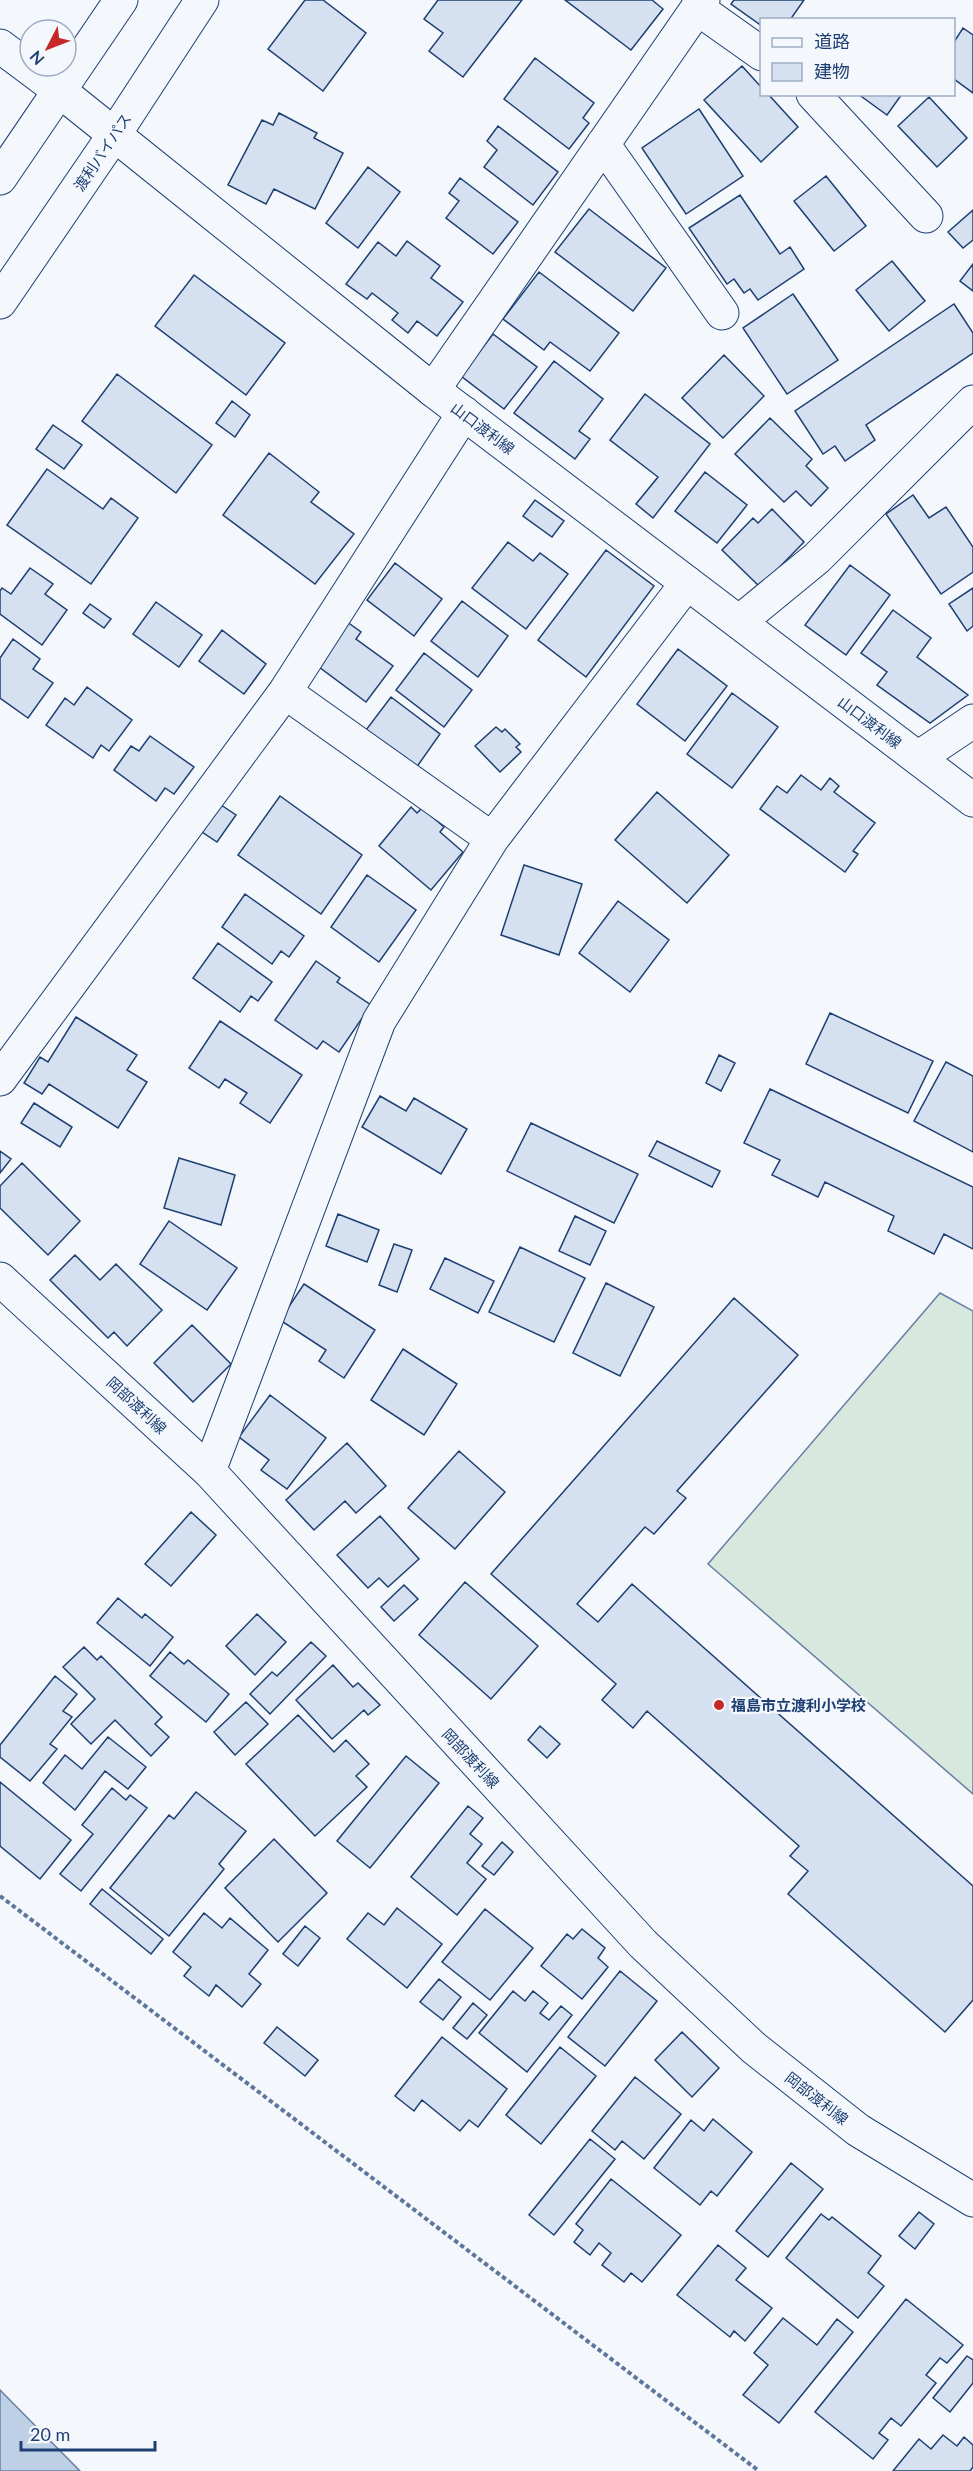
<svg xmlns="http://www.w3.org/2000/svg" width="973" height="2471" font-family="Lato,'Noto Sans JP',sans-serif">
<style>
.grass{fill:#d7e8df;stroke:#687fa3;stroke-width:1.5}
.water{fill:#bed0e5;stroke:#687fa3;stroke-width:1.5}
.building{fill:#d5e0f0;stroke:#1d3f73;stroke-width:1.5}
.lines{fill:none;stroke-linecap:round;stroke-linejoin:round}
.minor-casing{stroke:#1d3f73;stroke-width:35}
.major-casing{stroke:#1d3f73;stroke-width:35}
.highway-casing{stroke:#1d3f73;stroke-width:35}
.path{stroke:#5e769c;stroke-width:4;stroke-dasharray:4.5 3;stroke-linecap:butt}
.minor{stroke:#f4f7fb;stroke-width:33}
.major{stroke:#f4f7fb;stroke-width:33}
.highway{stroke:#f4f7fb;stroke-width:33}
.poi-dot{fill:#c62828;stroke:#f4f7fb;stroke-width:2}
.labels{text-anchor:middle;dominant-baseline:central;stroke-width:4.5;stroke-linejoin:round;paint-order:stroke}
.street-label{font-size:15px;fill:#1d3f73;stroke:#f4f7fb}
.poi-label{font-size:15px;font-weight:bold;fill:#1d3f73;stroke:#f4f7fb;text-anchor:start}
</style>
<rect width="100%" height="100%" fill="#f4f7fb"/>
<!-- grass -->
<path class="grass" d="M940 1293 973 1311V1794L708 1564Z"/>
<!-- water -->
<path class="water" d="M0 2390 80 2471H0Z"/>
<!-- building -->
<path class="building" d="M305 0H323L366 33 323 91 268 49Z
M438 0H522L463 77 429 51 443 33 424 19Z
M565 0H652L663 9 631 50Z
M734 0H804L790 20H762V26L731 4Z
M963 28 973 35V93L954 79V42Z
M535 58 594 103 583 118 589 123 569 149 504 99Z
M742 66 762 88V94H768L798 127 761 162 704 100Z
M858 94H902L887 115Z
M929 97 967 138 937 167 898 126Z
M699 109 743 176 686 214 642 148Z
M279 113 317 133 314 138 343 153 315 209 274 189 266 204 228 185 262 120 273 125Z
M498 126 558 172 533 205 484 167 497 150 487 141Z
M368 167 400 192 358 248 326 223Z
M826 176 866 226 834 251 794 201Z
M460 178 518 222 493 254 446 218 459 201 449 193Z
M740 195 780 254 790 247 804 269 758 300 750 289 744 293 734 279 727 284 689 228Z
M589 209 666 268 633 311 555 252Z
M973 210V240L963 248 948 232Z
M407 241 440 266 431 278 463 302 437 336 417 321 408 333 392 320 398 313 372 293 367 299 346 284 378 242 396 256Z
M892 261 925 301 889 331 856 290Z
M973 264V291L960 281Z
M539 272 619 333 590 371 550 342 544 350 503 319Z
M194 275 285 343 246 395 155 326Z
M793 294 838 360 787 394 743 328Z
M954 304 973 333V353L866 425 875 440 845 461 835 446 823 454 795 411Z
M493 334 537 367 504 409 461 376Z
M724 355 764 396 723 438 682 398Z
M554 361 603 399 579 431 590 439 575 459 514 413Z
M117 374 212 445 176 493 82 421Z
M645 394 710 444 653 518 636 504 658 477 610 440Z
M232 401 250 415 235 437 216 423Z
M770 418 812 459 806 466 828 488 811 506 796 491 784 502 735 454Z
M53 425 82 445 64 469 36 449Z
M269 453 319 492 311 502 354 534 315 584 223 515Z
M47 469 103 509 111 498 138 518 91 584 7 525Z
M705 472 747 505 717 543 675 511Z
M913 495 929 518 946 507 973 547V572L941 594 886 514Z
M535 500 564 521 552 537 523 516Z
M772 509 804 542 760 587 722 550 753 518 758 523Z
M508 542 533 561 540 553 568 574 526 629 472 588Z
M606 550 654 586 586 677 538 640Z
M395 563 442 599 414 636 367 600Z
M850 565 890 595 846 655 805 625Z
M30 568 53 584 45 594 67 610 42 645 0 614V591L2 588 11 594Z
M973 588V626L967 631 949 604Z
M462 601 508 636 478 677 431 641Z
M156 602 202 635 179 667 133 634Z
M90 604 111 619 104 628 83 613Z
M893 610 931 638 917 657 968 695 930 723 877 685 887 672 861 653Z
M343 619 361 632 356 639 393 666 366 702 311 661Z
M222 630 266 664 244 694 199 661Z
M13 639 40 659 33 669 53 683 28 718 0 698V658Z
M678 649 727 686 685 741 637 704Z
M424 653 472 690 444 727 396 690Z
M87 687 132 720 109 751 101 745 93 758 46 725 65 698 74 705Z
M732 693 778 727 732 788 687 754Z
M391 697 440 734 416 768 366 730Z
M496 727 502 732 505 729 520 744 516 747 521 752 500 772 475 746Z
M150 736 194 767 174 794 165 788 156 801 114 770 131 746 139 751Z
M801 775 821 790 830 778 839 786 834 792 875 823 853 851 858 854 845 872 760 809 777 786 787 793Z
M657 792 729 855 687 903 615 840Z
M280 796 362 855 321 914 238 855Z
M221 805 236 815 217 842 202 832Z
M411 807 417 813 422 808 444 827 440 832 463 852 431 890 379 846Z
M524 865 582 884 559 955 501 935Z
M367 875 416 910 379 962 331 927Z
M245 894 304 936 289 957 281 951 272 964 222 927Z
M618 901 669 940 630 992 579 953Z
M218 943 272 982 258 1001 251 996 240 1012 193 978Z
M316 961 340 978 337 982 371 1005 339 1052 323 1041 317 1049 275 1020Z
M830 1013 933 1061 908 1113 806 1064Z
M76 1017 137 1055 127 1070 147 1082 118 1128 49 1084 42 1094 24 1083 40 1057 48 1062Z
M220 1021 302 1075 270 1123 240 1103 247 1093 225 1079 219 1088 189 1068Z
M719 1055 735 1063 721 1091 706 1083Z
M946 1062 973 1076V1152L914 1121Z
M770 1089 973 1187V1249L944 1234 934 1254 888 1231 894 1216 825 1182 818 1197 772 1175 780 1160 744 1143Z
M380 1096 406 1111 414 1098 467 1129 441 1174 362 1127Z
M34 1103 72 1127 60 1147 21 1123Z
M531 1123 638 1174 614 1223 507 1171Z
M657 1141 720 1171 712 1187 649 1156Z
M0 1151 11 1159 0 1173Z
M179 1158 235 1175 221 1225 164 1208Z
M22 1163 80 1221 48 1255 0 1208V1186Z
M338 1214 379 1230 367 1262 326 1246Z
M575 1216 606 1231 590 1265 559 1251Z
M169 1221 237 1268 207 1310 140 1264Z
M394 1244 412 1250 397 1292 379 1285Z
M520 1247 585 1278 554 1342 489 1312Z
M75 1255 100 1280 116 1264 162 1310 127 1346 114 1332 108 1338 50 1280Z
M445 1258 494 1281 478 1313 430 1289Z
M606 1283 654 1307 620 1376 573 1353Z
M304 1284 375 1330 344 1378 319 1361 326 1350 280 1320Z
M734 1298 798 1355 677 1491 686 1498 654 1534 645 1527 577 1604 598 1622 632 1584 973 1886V2000L945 2032 788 1894 808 1871 790 1856 799 1846 647 1711 633 1728 602 1700 616 1684 491 1574Z
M192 1325 231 1364 193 1402 154 1363Z
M403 1349 457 1384 424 1435 371 1400Z
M270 1395 326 1438 287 1489 261 1470 269 1460 239 1437Z
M347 1443 386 1486 356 1513 345 1501 314 1530 286 1500Z
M459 1451 505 1492 455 1549 408 1508Z
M191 1512 216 1535 171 1586 145 1564Z
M380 1516 419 1559 388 1587 379 1578 368 1588 337 1555Z
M465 1582 538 1646 491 1699 419 1635Z
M404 1585 418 1599 394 1621 381 1607Z
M118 1598 142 1618 145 1614 173 1637 150 1666 97 1623Z
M257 1614 286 1642 255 1675 226 1646Z
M311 1642 326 1656 270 1714 250 1694 272 1672 277 1676Z
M84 1647 97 1660 101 1656 162 1717 155 1724 169 1737 151 1756 115 1720 91 1744 71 1724 95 1699 63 1667Z
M170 1652 184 1664 188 1660 229 1694 206 1722 150 1676Z
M333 1665 353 1687 358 1683 380 1705 368 1715 364 1710 332 1739 296 1700Z
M55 1676 77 1694 63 1711 72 1717 50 1744 57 1749 30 1781 0 1757V1745Z
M246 1702 268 1724 235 1755 214 1732Z
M298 1715 334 1752 346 1740 369 1764 356 1776 367 1787 315 1836 246 1764Z
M540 1726 560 1744 547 1758 528 1740Z
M108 1737 146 1767 128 1789 105 1771 75 1810 43 1783 65 1755 82 1769Z
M406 1756 439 1783 370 1868 337 1841Z
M0 1782 71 1840 40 1879 0 1846Z
M112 1788 126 1800 130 1795 147 1808 81 1891 60 1874 93 1834 82 1825Z
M196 1792 246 1831 219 1864 224 1869 169 1936 110 1888 169 1815 174 1819Z
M468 1806 483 1818 470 1834 482 1844 467 1863 486 1879 457 1915 411 1877Z
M274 1839 327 1893 278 1942 225 1888Z
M502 1842 513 1852 494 1875 482 1866Z
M102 1889 163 1939 151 1954 90 1904Z
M397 1908 442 1944 407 1988 347 1939 368 1913 384 1925Z
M485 1909 533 1948 490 2000 442 1962Z
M204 1913 222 1928 230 1918 268 1950 249 1974 261 1984 242 2007 216 1985 209 1996 184 1976 191 1967 173 1952Z
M305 1926 320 1938 298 1966 283 1954Z
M582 1929 605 1948 598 1958 608 1967 582 1999 541 1966 567 1934 573 1939Z
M620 1971 657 2001 605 2066 568 2037Z
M439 1979 461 1997 443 2020 420 2002Z
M513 1991 525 2001 533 1991 548 2003 540 2013 549 2020 561 2006 572 2015 527 2072 479 2033Z
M473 2003 487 2015 467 2039 453 2028Z
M277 2027 318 2060 305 2076 264 2043Z
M682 2032 719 2068 692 2097 655 2060Z
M442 2037 507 2089 478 2127 469 2120 460 2131 422 2100 414 2111 395 2096Z
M560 2047 596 2076 541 2144 506 2115Z
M635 2077 681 2114 644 2159 622 2141 615 2150 592 2131Z
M713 2119 752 2152 717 2196 711 2191 700 2205 654 2168 691 2120 704 2131Z
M590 2139 615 2159 554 2235 529 2215Z
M791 2163 823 2189 768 2257 736 2231Z
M611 2179 681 2235 642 2282 631 2273 624 2282 602 2265 611 2253 599 2243 590 2255 574 2242 583 2230 576 2224Z
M919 2212 934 2224 915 2249 899 2236Z
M821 2214 829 2220 832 2217 881 2256 868 2273 884 2286 858 2318 786 2258Z
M718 2245 746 2268 736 2280 772 2308 745 2341 734 2331 730 2337 677 2295Z
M906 2299 963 2345 947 2363 940 2358 926 2375 936 2383 901 2426 891 2418 879 2433 888 2440 873 2459 815 2412Z
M783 2318 817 2345 837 2319 853 2332 779 2423 743 2395 768 2365 754 2353Z
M967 2356 973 2360V2383L950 2412 933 2398Z
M943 2435 957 2446 964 2437 973 2445V2467L970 2471H893L919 2439 931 2449Z"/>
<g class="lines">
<defs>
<path id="minor" d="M697 8 762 54
M813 94 926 216
M603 144 722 313
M433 390 703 0
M739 622 817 558 973 402
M285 692 492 839
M918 758 973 721
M0 1079 285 692 464 413
M209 1471 379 1021 492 839 687 583"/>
<path id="major" d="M0 46 60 91 433 390 973 800
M0 1279 209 1471 643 1944 754 2048 858 2130 973 2200"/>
<path id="highway" d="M0 178 121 0
M0 302 114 135 202 0"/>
</defs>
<!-- minor casing -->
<use href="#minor" class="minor-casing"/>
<!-- major casing -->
<use href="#major" class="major-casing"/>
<!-- highway casing -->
<use href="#highway" class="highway-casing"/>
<!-- path -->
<path class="path" d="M0 1896 759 2471"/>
<!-- minor -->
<use href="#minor" class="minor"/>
<!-- major -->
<use href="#major" class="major"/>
<!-- highway -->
<use href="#highway" class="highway"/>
</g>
<!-- markers -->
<circle class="poi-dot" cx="719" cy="1705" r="6"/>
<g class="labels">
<!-- street labels -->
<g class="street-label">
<text transform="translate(102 152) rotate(-56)">渡利バイパス</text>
<text transform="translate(483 428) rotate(37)">山口渡利線</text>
<text transform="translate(870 722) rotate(37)">山口渡利線</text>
<text transform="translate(137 1405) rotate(43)">岡部渡利線</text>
<text transform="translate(471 1758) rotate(47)">岡部渡利線</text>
<text transform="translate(817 2098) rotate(38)">岡部渡利線</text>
</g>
<!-- poi labels -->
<g class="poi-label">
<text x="731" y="1705">福島市立渡利小学校</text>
</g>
</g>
<!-- legend -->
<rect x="760" y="18" width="195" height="78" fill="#f4f7fb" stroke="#9eadc5" stroke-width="1.5"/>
<rect x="772" y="38" width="30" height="9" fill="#f4f7fb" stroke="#9eadc5" stroke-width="1.5"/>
<text x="814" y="48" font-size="18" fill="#1d3f73">道路</text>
<rect x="772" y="63" width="30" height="18" fill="#d5e0f0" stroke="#9eadc5" stroke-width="1.5"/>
<text x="814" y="78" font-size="18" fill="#1d3f73">建物</text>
<!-- north arrow -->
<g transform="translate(48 48) rotate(228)"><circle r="28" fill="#f4f7fb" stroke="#9eadc5" stroke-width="1.5"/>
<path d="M0-4.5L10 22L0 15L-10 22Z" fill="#c62828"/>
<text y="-9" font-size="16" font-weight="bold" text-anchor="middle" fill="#1d3f73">N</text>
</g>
<!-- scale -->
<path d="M21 2441v9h134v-9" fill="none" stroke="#1d3f73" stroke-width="3"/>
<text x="30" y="2441" font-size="18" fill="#1d3f73" stroke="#f4f7fb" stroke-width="4.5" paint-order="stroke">20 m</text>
</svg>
